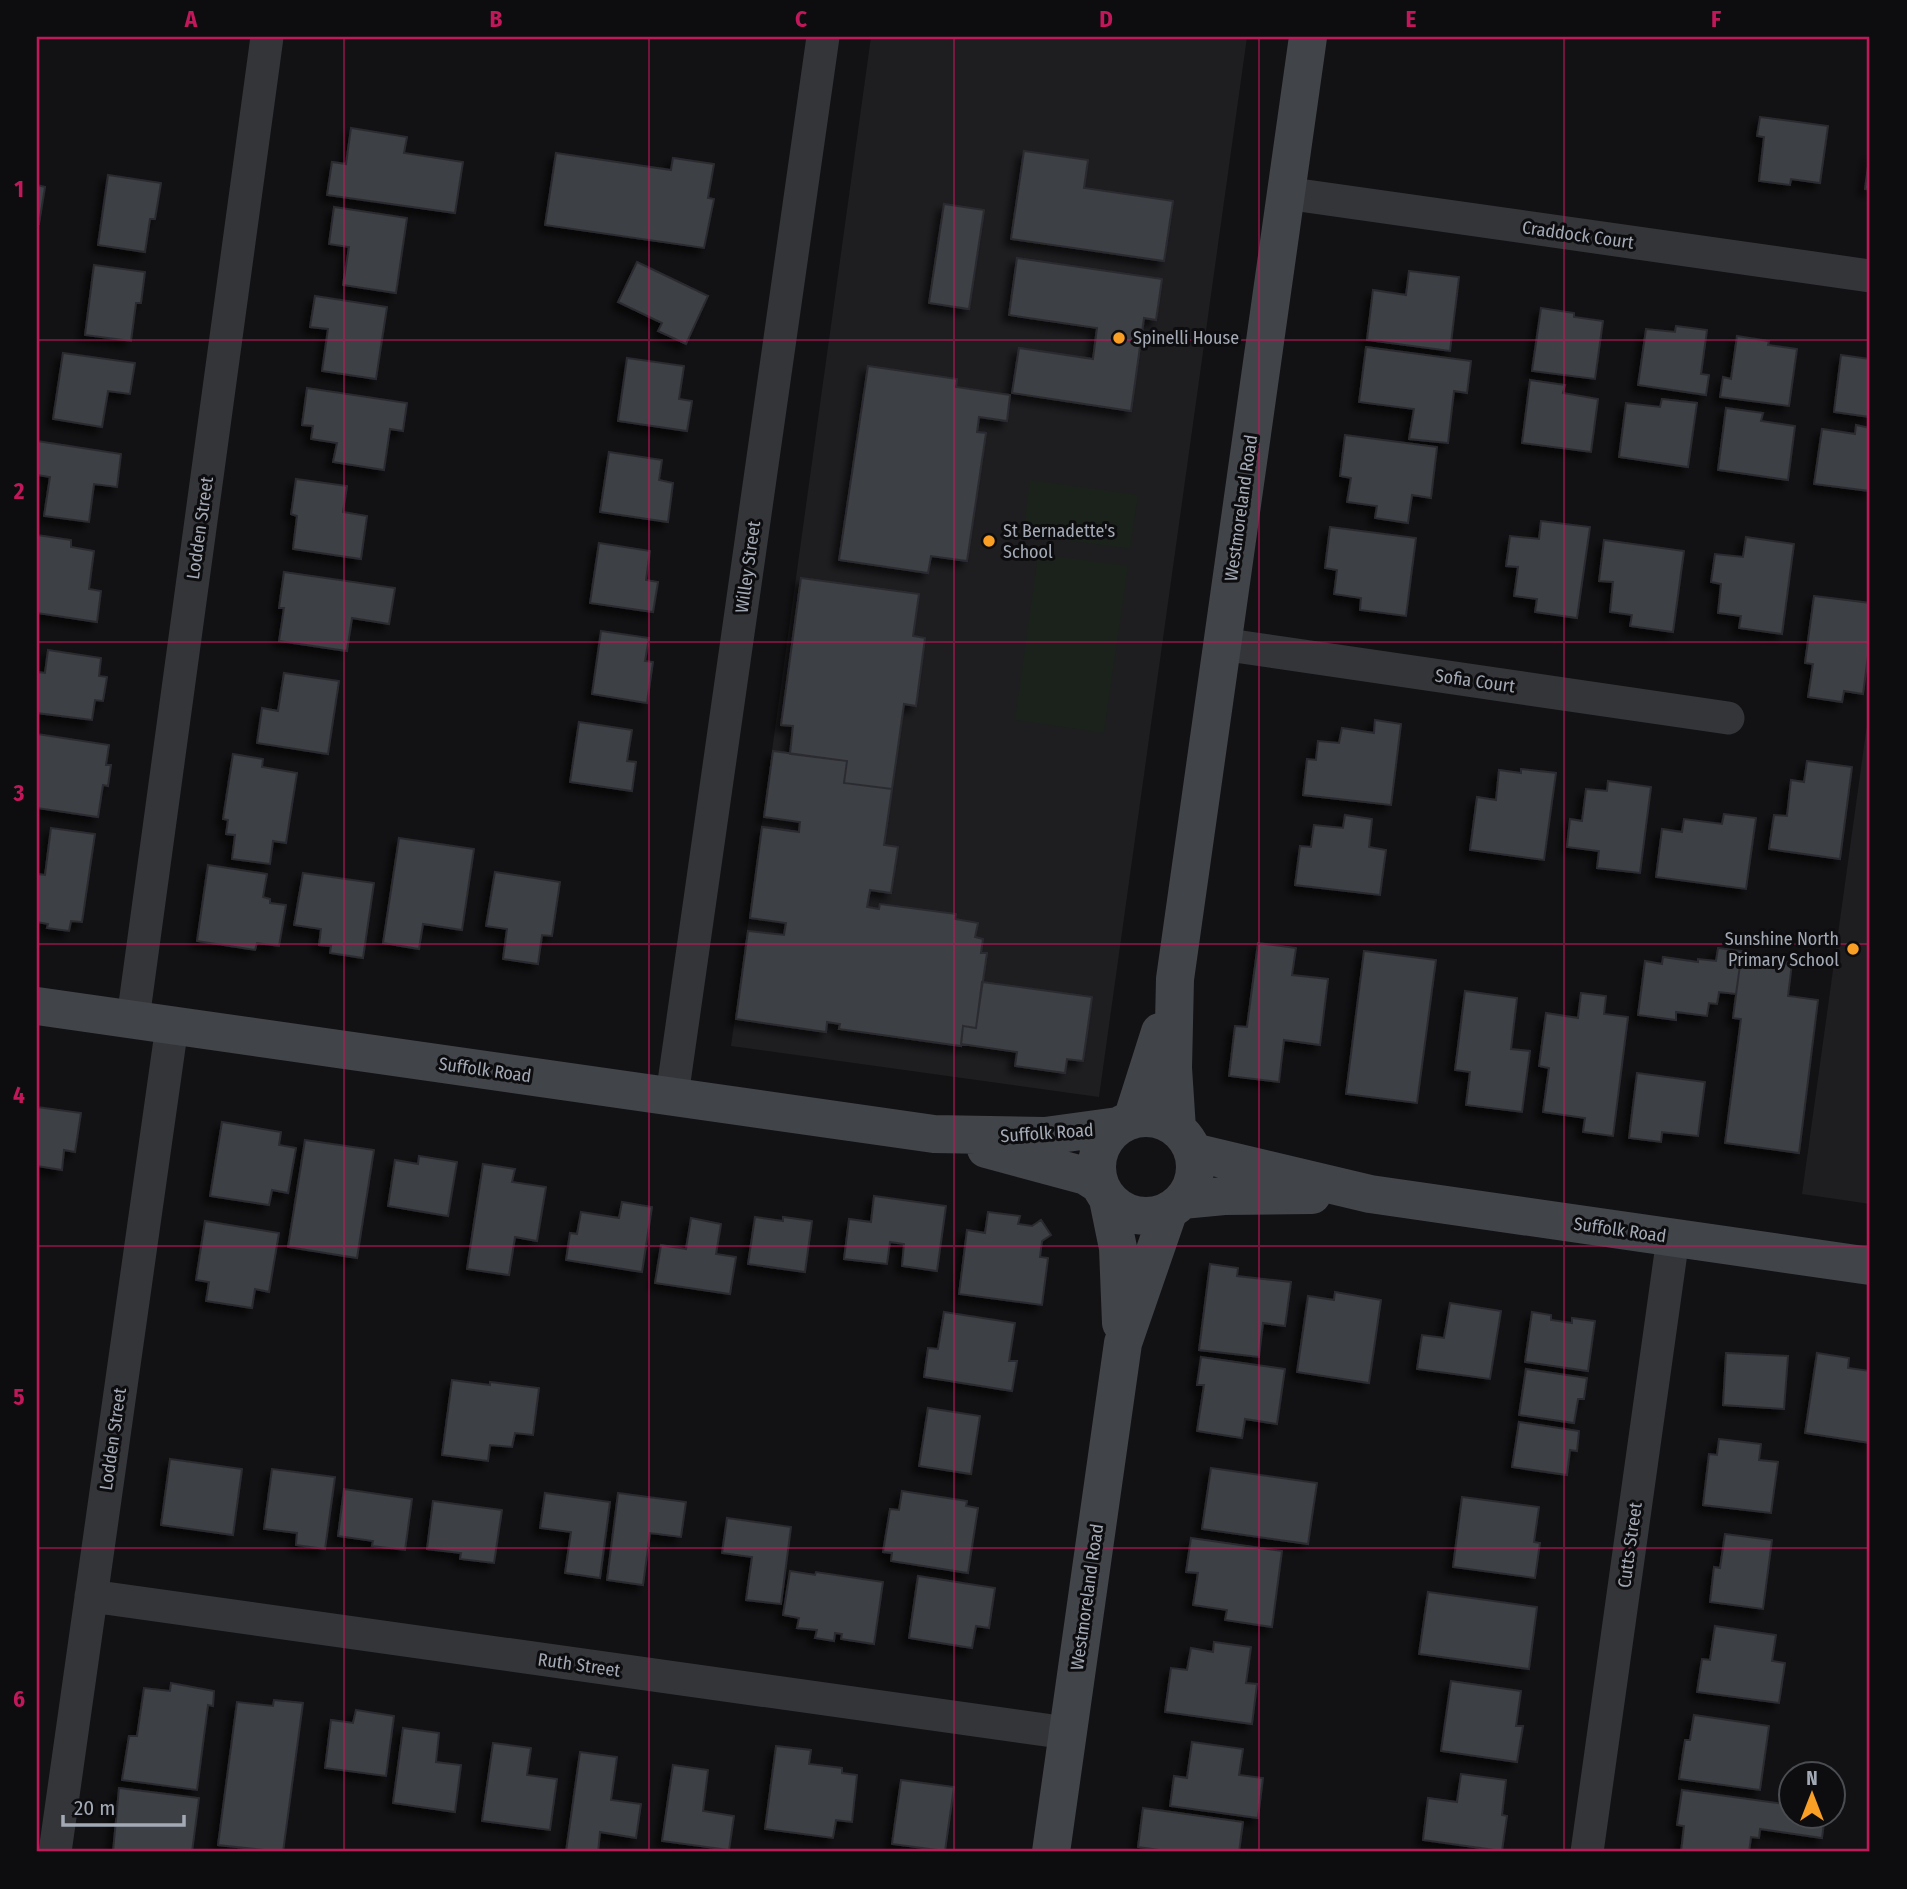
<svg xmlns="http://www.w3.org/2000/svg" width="1907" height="1889" font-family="'Fira Sans Condensed',sans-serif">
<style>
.built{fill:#1e1e21}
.green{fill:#1a221b}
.building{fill:#3e4044;stroke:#2c2c30;stroke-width:2;filter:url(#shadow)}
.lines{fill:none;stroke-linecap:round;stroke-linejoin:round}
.street{stroke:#333539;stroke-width:33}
.secondary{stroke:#414449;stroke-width:38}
.grid{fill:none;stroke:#c2185b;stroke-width:2;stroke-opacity:0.55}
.poi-dot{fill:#f99f25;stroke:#0d0d0f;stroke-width:2.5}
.labels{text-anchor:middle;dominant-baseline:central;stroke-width:6;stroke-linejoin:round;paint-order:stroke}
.street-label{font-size:18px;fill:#a3aab5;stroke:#0d0d0f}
.poi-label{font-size:18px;fill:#a3aab5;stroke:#0d0d0f;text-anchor:start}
.neatline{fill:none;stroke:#c2185b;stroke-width:2.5}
.grid-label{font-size:23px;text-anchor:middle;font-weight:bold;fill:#c2185b}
</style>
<defs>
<filter id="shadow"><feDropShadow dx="-6" dy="6" stdDeviation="3.5" flood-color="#0009"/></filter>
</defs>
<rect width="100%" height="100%" fill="#121214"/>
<!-- built -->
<path class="built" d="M871 37H1247L1099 1097 731 1046Z
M1870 703V1204L1802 1194Z"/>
<!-- green -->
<path class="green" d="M1030 480 1138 495 1130 549 1023 534Z
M1038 554 1128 566 1104 733 1015 720Z"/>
<!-- building -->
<path class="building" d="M1760 117 1828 126 1820 183 1791 179 1790 185 1759 181 1764 137 1757 136Z
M351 128 407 137 404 153 463 162 455 213 327 195 332 162 346 164Z
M1024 151 1088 160 1084 188 1173 201 1164 261 1011 239Z
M1870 152V190L1865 189Z
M556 153 671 170 673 158 714 164 708 198 714 199 704 248 545 225Z
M108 175 161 183 155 219H150L145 252 98 245Z
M37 185 45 187 39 224H37Z
M944 204 984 210 969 309 929 303Z
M334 207 407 218 396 293 343 285 349 247 329 244Z
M1017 258 1162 279 1156 320 1144 318 1131 411 1012 393 1019 348 1093 359 1097 328 1009 315Z
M637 262 708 296 686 344 658 331 662 323 618 302Z
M94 265 145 272 141 303H136L131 341 85 335Z
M1409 271 1459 277 1450 351 1367 340 1373 290 1406 295Z
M315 296 387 307 376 379 322 371 328 329 310 327Z
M1541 308 1574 313V317L1603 321 1595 379 1532 371Z
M1676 326 1707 330 1701 374 1709 375 1706 395 1638 385 1646 329 1675 332Z
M1737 336 1769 341 1768 345 1797 349 1789 406 1720 397 1723 377 1731 379Z
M1366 347 1471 361 1467 393 1454 391 1448 443 1409 439 1414 409 1359 402Z
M63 353 135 363 130 394 108 391 102 427 53 419Z
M1841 355 1870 359V417L1834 412Z
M627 358 684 366 679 399 692 401 687 431 618 421Z
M868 366 957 379 956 387 1010 395 1007 421 979 417 977 432 986 433 967 561 931 556 928 573 839 560Z
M1530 380 1565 385 1563 393 1598 399 1591 452 1522 443Z
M307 388 407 403 403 431 390 429 384 470 333 462 337 443 311 439 313 426 302 425Z
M1662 399 1697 403 1688 467 1619 457 1626 403 1660 407Z
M1726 408 1763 413 1761 421 1795 426 1788 480 1718 470Z
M1856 425 1870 428V491L1814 484 1822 429 1855 434Z
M1345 435 1437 447 1431 498 1412 495 1408 523 1375 518 1377 506 1347 502 1351 478 1340 476Z
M37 441 121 454 117 487 94 484 89 522 44 516 50 477 37 475Z
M609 452 662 460 659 480 673 483 668 522 600 512Z
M296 479 347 486 343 512 367 516 361 559 293 549 297 516 291 514Z
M1541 521 1590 527 1577 618 1535 612 1537 599 1514 596 1518 567 1506 566 1510 536 1539 539Z
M1330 527 1416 538 1406 616 1360 610 1361 598 1334 594 1337 570 1325 568Z
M37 535 71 540V547L94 551 89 589 101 591 97 622 37 613Z
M1746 537 1794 544 1782 634 1739 628 1741 616 1718 613 1721 584 1711 582 1715 554 1743 557Z
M1604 540 1684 551 1673 632 1630 626 1632 615 1610 612 1613 582 1599 581Z
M599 543 650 551 646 580 658 582 653 612 590 603Z
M284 572 395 588 389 624 352 618 347 651 279 641 284 608H279Z
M801 578 919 594 913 636 925 638 916 706 904 704 892 789 844 783 847 761 790 754 793 726 781 725Z
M1814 596 1870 603V640L1863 694 1844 691 1842 702 1808 697 1813 664 1805 663Z
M601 631 649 638 645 661 653 662 647 703 592 694Z
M48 650 101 658 99 676 107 677 103 701 95 700 92 720 37 713V672L45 673Z
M284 673 339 681 328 754 257 743 262 708 278 711Z
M1375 720 1401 724 1391 805 1303 795 1307 759 1316 760 1318 741 1339 743 1342 728 1374 733Z
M579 722 632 730 627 761 636 762 632 791 570 782Z
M37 734 109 745 106 765H111L108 786 103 785 98 817 37 808Z
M773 751 847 761 844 783 892 789 884 845 898 847 891 893 870 890 867 907 879 909 880 904 956 914 955 919 978 923 975 937 983 939 981 953H987L976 1028 963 1026 961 1046 839 1029 840 1024 827 1022 826 1032 736 1019 748 931 784 935 786 923 750 918 762 827 799 832 800 822 764 817Z
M233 754 263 759 262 767 297 773 286 843 273 841 270 864 232 859 235 835 226 834 228 820 223 819Z
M1807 761 1852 767 1840 859 1769 849 1774 815 1787 816 1791 780 1804 782Z
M1521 769 1556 773 1544 860 1470 850 1477 797 1496 800 1499 770 1521 773Z
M1608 781 1651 787 1640 873 1597 868 1599 851 1567 847 1570 819 1582 821 1586 789 1607 791Z
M1724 814 1756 818 1746 889 1656 877 1662 829 1682 832 1684 819 1722 824Z
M1345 815 1372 819 1369 847 1386 850 1380 895 1295 885 1300 846 1311 847 1314 825 1343 828Z
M51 828 95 834 82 922 71 921 69 931 47 928 48 924 37 922V874L45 875Z
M399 838 474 849 462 930 423 924 419 949 383 943Z
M208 865 267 874 263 897 270 899V903L286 905 279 946 257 943 255 950 197 941Z
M495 872 560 882 552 936 542 935 538 964 503 959 507 929 486 926Z
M303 873 374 883 363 958 330 953 331 946 319 945 321 929 294 925Z
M1258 943 1296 948 1292 975 1328 979 1320 1045 1284 1040 1279 1082 1229 1076 1235 1026 1247 1027Z
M1718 948 1742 951 1736 994 1719 992 1717 1004 1709 1003 1707 1016 1676 1012V1020L1638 1015 1645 961 1662 964 1663 957 1698 962V959L1716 961Z
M1364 951 1436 960 1417 1103 1346 1094Z
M1741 957 1792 963 1788 996 1818 1000 1799 1153 1725 1143 1741 1019 1733 1018Z
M982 982 1092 997 1083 1061 1067 1059 1065 1073 1015 1066 1017 1052 961 1044 963 1026 976 1028Z
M1465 991 1517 998 1511 1049 1530 1051 1522 1112 1466 1105 1470 1072 1455 1070Z
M1581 993 1606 996 1604 1014 1628 1017 1613 1136 1583 1132 1585 1118 1543 1112 1549 1068 1539 1066 1546 1013 1578 1018Z
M1637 1073 1705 1082 1698 1136 1662 1132 1661 1142 1629 1138Z
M37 1107 81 1113 75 1152 64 1150 62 1170 37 1166Z
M222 1122 281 1132 279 1145 296 1148 288 1193 272 1190 269 1205 210 1196Z
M305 1140 374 1150 357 1258 288 1247Z
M419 1156 457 1162 448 1216 388 1206 395 1160 418 1164Z
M483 1164 515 1169 512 1182 546 1187 537 1241 515 1237 509 1275 467 1269Z
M874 1196 946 1206 937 1271 902 1266 904 1244 890 1242 887 1264 844 1259 849 1219 871 1222Z
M622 1202 652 1207 642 1272 566 1260 570 1233 577 1234 581 1212 619 1218Z
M988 1212 1020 1216 1018 1224 1032 1226 1041 1220 1051 1235 1042 1241 1040 1257 1048 1258 1042 1305 959 1294 967 1230 985 1233Z
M755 1217 783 1221V1217L812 1221 805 1272 748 1264Z
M691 1218 721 1224 716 1254 736 1257 730 1294 655 1283 661 1245 686 1249Z
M205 1221 279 1233 269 1292 255 1289 252 1308 206 1301 209 1282 196 1280Z
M1210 1264 1238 1268 1237 1276 1291 1282 1285 1326 1263 1323 1259 1357 1199 1350Z
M1335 1292 1381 1300 1369 1383 1297 1372 1308 1296 1334 1300Z
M1450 1303 1501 1311 1490 1379 1417 1369 1422 1335 1444 1338Z
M944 1312 1015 1323 1009 1361H1017L1012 1391 924 1377 928 1348 938 1349Z
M1532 1312 1551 1315V1320L1572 1323V1318L1595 1321 1588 1371 1525 1362Z
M1726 1353 1788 1356 1784 1409 1723 1405Z
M1817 1353 1849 1358 1848 1368 1870 1371V1443L1805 1433Z
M1201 1357 1285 1369 1277 1424 1245 1419 1242 1438 1197 1431 1204 1385H1197Z
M1526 1369 1587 1378 1584 1399H1578L1574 1423 1519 1415Z
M452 1380 490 1385V1382L539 1388 533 1435 515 1433 512 1447 490 1445 488 1461 442 1455Z
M928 1408 980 1416 971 1474 919 1466Z
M1519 1422 1579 1431 1577 1451 1570 1450 1567 1475 1512 1467Z
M1719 1439 1761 1444 1759 1460 1778 1462 1771 1513 1703 1505 1709 1454 1717 1455Z
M170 1459 242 1469 233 1535 161 1525Z
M1211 1468 1317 1483 1308 1544 1202 1529Z
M272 1469 335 1477 325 1549 296 1545 297 1533 264 1529Z
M344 1489 412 1499 405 1550 372 1546 373 1541 338 1536Z
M902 1491 967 1501 966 1506 978 1508 968 1573 891 1561 892 1553 883 1552 890 1509 899 1510Z
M545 1493 610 1502 600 1578 565 1573 571 1532 540 1528Z
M618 1493 686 1502 681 1537 650 1533 643 1585 607 1580Z
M1462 1497 1539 1507 1534 1542 1540 1543 1535 1578 1453 1567Z
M433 1501 502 1510 494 1563 460 1559 461 1553 427 1549Z
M727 1518 791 1527 781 1604 746 1600 752 1557 722 1553Z
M1725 1534 1772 1540 1763 1609 1710 1602 1714 1567 1720 1568Z
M1191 1538 1282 1551 1272 1627 1225 1620 1227 1610 1193 1605 1198 1573 1186 1572Z
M790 1571 815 1575 816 1572 883 1582 874 1644 841 1639 842 1634 835 1633 834 1641 815 1638 817 1630 797 1628 799 1618 783 1615Z
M918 1576 995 1588 989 1628 976 1626 972 1648 909 1638Z
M1428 1592 1537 1607 1529 1669 1419 1654Z
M1715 1626 1776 1635 1772 1661 1785 1663 1779 1703 1697 1692 1702 1659 1710 1660Z
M1214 1642 1251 1647 1246 1683 1257 1684 1252 1724 1165 1712 1171 1668 1187 1670 1191 1648 1213 1652Z
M1451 1681 1521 1691 1516 1726H1523L1517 1762 1441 1751Z
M171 1683 214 1691 213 1706 208 1705 197 1790 122 1780 129 1736H137L144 1688 170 1691Z
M274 1700 303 1703 283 1852 218 1845 237 1702 273 1706Z
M356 1710 394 1716 386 1776 325 1768 331 1720 353 1723Z
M1694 1715 1769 1726 1760 1790 1679 1779 1685 1740H1690Z
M403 1728 439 1733 436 1762 461 1765 455 1812 393 1803Z
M1192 1742 1243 1749 1239 1775 1263 1778 1258 1818 1170 1806 1174 1776 1187 1778Z
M493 1743 531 1748 527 1775 557 1779 550 1830 482 1821Z
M776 1746 811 1750 809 1764 842 1768V1773L857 1775 852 1822 836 1820 833 1838 765 1829Z
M580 1752 617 1757 611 1800 641 1804 636 1838 600 1832 598 1852H566Z
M673 1765 708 1770 703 1811 734 1816 729 1850 662 1841Z
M1461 1774 1506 1780 1502 1815 1507 1816 1502 1851 1423 1840 1428 1798 1457 1802Z
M901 1780 954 1787 945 1851 892 1844Z
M119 1788 199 1798 192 1852H113Z
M1682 1790 1792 1805V1815H1825L1822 1838 1760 1829 1759 1838 1751 1837 1749 1852H1681L1684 1826 1677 1825Z
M1143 1808 1243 1822 1239 1852H1174L1138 1847Z"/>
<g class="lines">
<!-- street -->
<path class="street" d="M1285 193 1870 276
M1221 644 1728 718
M133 1019 267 37
M672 1096 823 37
M91 1596 1067 1733
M55 1852 172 1026
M1587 1852 1673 1238"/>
<!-- secondary -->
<path class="secondary" d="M37 1006 934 1134 1045 1136 1118 1126
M1097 1167a49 49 0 1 1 98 0a49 49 0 1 1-98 0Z
M1132 1120 1160 1032
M1177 1129 1173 1068 1175 979 1308 37
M986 1149 1086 1176 1100 1185
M1193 1152 1370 1194 1870 1266
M1108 1199 1118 1248 1121 1323
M1182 1200 1224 1196 1312 1195
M1051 1852 1123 1343 1169 1210"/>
</g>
<!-- grid -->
<path class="grid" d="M344 37V1852M649 37V1852M954 37V1852M1259 37V1852M1564 37V1852M37 340H1870M37 642H1870M37 944H1870M37 1246H1870M37 1548H1870"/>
<!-- markers -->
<g class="poi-dot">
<circle cx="1119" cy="338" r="7"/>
<circle cx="989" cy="541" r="7"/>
<circle cx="1853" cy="949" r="7"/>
</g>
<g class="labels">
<!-- street labels -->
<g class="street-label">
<text transform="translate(1578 235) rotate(8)">Craddock Court</text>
<text transform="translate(1241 508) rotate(-82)">Westmoreland Road</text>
<text transform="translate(200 528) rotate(-82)">Lodden Street</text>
<text transform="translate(748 567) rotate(-82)">Willey Street</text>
<text transform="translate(1475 681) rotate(8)">Sofia Court</text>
<text transform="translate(485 1070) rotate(8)">Suffolk Road</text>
<text transform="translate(1047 1133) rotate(-4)">Suffolk Road</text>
<text transform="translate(1620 1230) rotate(8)">Suffolk Road</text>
<text transform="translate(113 1439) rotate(-82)">Lodden Street</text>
<text transform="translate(1630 1545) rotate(-82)">Cutts Street</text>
<text transform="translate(1087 1597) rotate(-82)">Westmoreland Road</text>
<text transform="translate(579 1665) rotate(8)">Ruth Street</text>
</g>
<!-- poi labels -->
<g class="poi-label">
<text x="1133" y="338">Spinelli House</text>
<text x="1003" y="531">St Bernadette's<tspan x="1003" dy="21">School</tspan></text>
<text x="1839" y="939" text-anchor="end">Sunshine North<tspan x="1839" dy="21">Primary School</tspan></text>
</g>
</g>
<!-- border -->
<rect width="1907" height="1889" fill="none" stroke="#0d0d0f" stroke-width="77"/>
<!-- north arrow -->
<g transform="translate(1812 1795)"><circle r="33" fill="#0d0d0f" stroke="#494c51" stroke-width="2"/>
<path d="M0-5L12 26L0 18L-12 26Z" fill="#f99f25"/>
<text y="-10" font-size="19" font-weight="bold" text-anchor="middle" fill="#a3aab5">N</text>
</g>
<!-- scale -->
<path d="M63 1815v10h121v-10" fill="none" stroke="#a3aab5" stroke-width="3.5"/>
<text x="74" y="1815" font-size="21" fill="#a3aab5" stroke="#0d0d0f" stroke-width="5" paint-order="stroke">20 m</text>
<rect x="38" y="38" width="1830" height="1812" class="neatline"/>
<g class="grid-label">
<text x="191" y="27">A</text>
<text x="496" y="27">B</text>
<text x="801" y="27">C</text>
<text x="1106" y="27">D</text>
<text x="1411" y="27">E</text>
<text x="1716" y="27">F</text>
<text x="19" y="197">1</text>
<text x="19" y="499">2</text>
<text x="19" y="801">3</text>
<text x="19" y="1103">4</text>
<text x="19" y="1405">5</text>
<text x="19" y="1707">6</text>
</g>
</svg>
